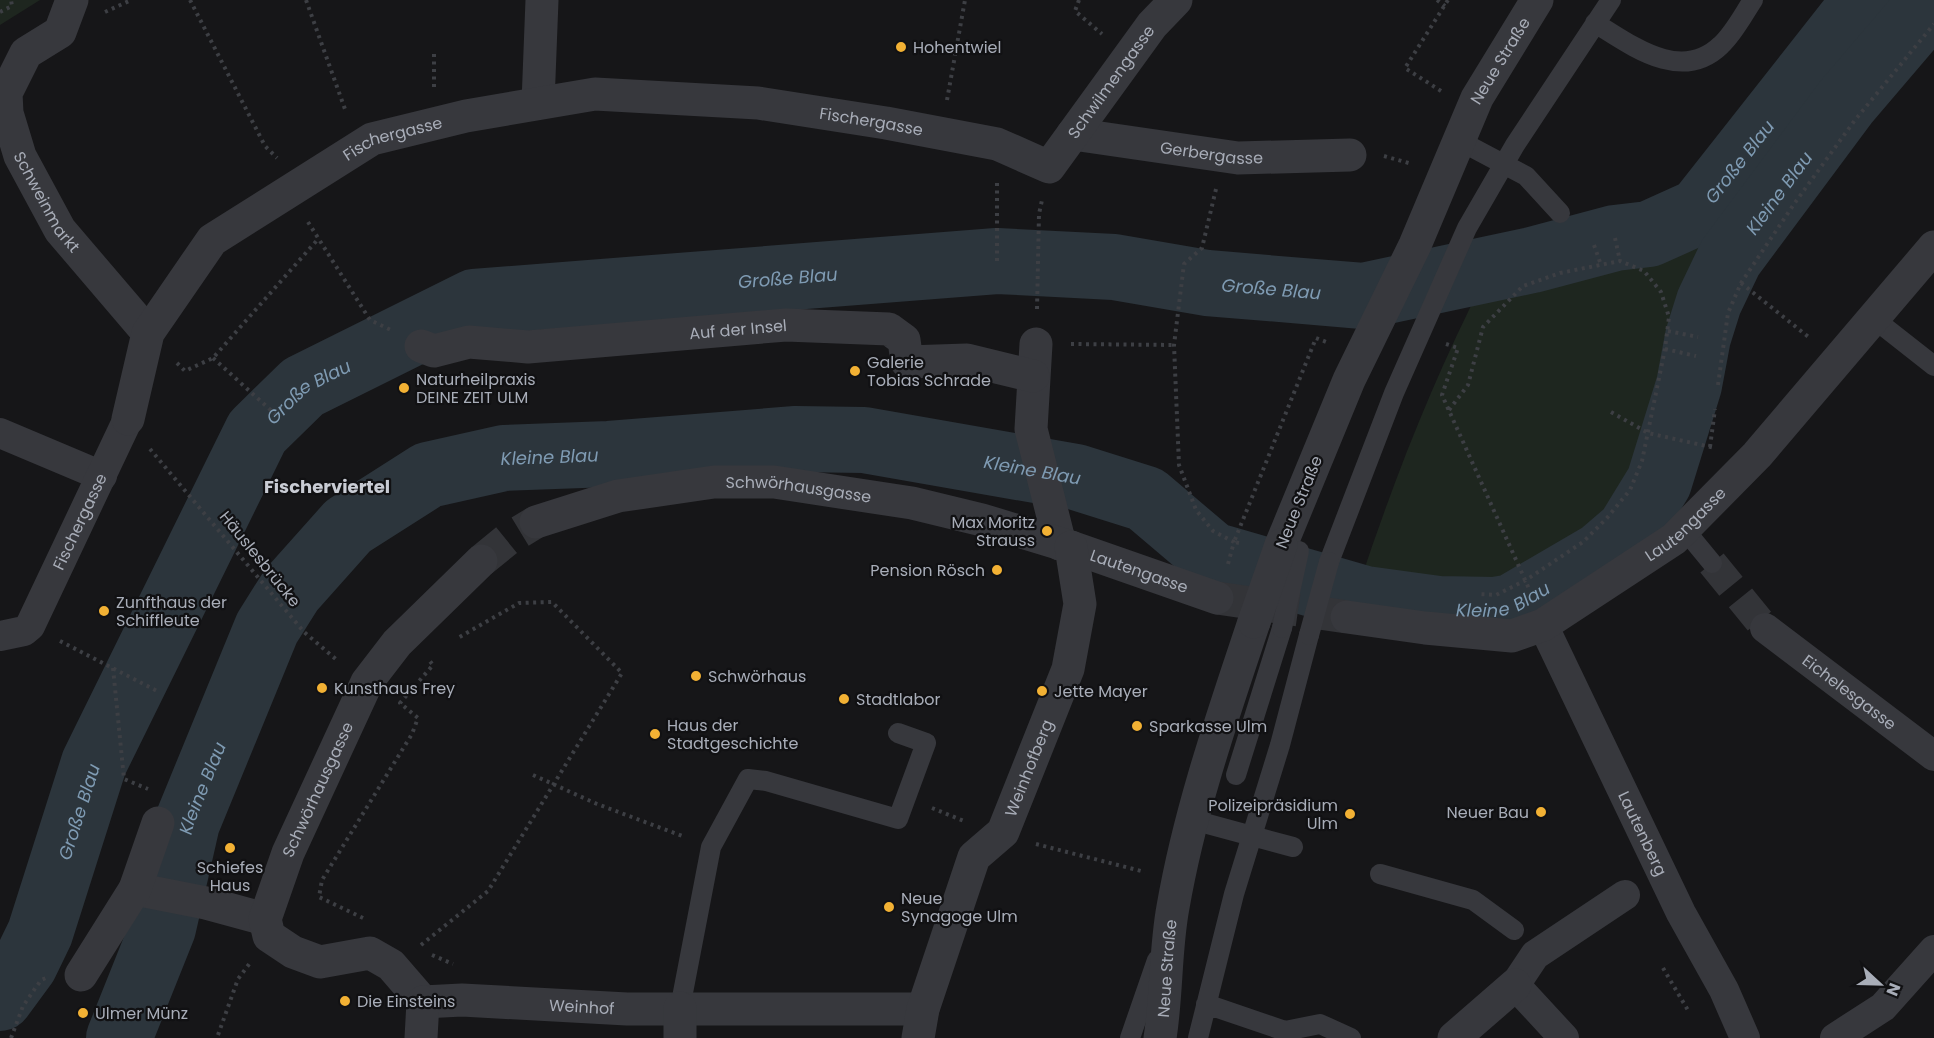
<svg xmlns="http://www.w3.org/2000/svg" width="1934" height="1038" font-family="Poppins,sans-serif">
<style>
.green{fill:#1e261f}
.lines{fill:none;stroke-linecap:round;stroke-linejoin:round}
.river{stroke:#2c353c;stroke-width:66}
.pedestrian-tunnel{stroke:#333438;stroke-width:30;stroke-dasharray:30 15;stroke-linecap:butt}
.minor-tunnel{stroke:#333438;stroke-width:33;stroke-dasharray:33 16;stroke-linecap:butt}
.path{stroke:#3d3f44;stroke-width:4;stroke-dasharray:3 4.5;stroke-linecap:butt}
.service{stroke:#37383d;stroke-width:20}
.pedestrian{stroke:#37383d;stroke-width:30}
.minor{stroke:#37383d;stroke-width:33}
.tertiary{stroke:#37383d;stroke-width:33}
.service-bridge{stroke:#37383d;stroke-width:20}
.tertiary-bridge{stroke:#37383d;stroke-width:33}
.poi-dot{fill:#f2b134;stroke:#111113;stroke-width:2}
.labels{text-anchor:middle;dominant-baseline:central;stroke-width:4.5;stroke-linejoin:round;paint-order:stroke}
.poi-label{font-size:16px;fill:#a8adb8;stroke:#111113;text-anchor:start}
.street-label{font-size:16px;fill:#a8adb8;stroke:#111113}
.water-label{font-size:18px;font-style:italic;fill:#7f9bb3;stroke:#111113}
.neighbourhood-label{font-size:18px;font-weight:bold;fill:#c9ccd4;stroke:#111113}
</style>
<rect width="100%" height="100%" fill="#161618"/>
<!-- green -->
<path class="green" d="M0 0H40L0 25Z
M1721 212 1732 219 1693 307 1650 481 1595 550 1541 581 1495 598 1414 594 1359 585C1393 482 1434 377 1484 280L1630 252 1663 241Z"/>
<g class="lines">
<!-- river -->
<g class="river">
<path id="s1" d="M0 998 25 964 40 933 94 763 257 432 303 387 474 302 997 261 1114 267 1207 283 1363 296 1532 260 1615 238 1649 234 1700 211 1866 0"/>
<path id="s2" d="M119 1038 163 928 187 823 267 628 291 590 348 526 428 475 504 458 609 454 796 439 864 440 1076 477 1146 499 1212 555 1365 599 1438 609 1495 610 1512 607 1601 555 1629 531 1659 482 1689 385 1698 337 1709 302 1730 258 1846 102 1933 0"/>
</g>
<!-- pedestrian-tunnel -->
<path class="pedestrian-tunnel" d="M1712 563 1765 628"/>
<!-- minor-tunnel -->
<path class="minor-tunnel" d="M481 561 508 539 536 522
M1217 598 1347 617"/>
<!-- path -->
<path class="path" d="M190 0 265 146 277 158
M306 0 346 112
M1079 0 1075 11 1102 34
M1437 0 1445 6
M0 12 12 6 11 0
M105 12 131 0
M434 54V87
M1441 91 1405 68 1448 0
M947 100 965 0
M1384 156 1412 164
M1216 189 1202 248 1184 264 1174 345 1179 465 1196 510 1213 531 1234 542 1228 564
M308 222 370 320 391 330
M1615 238 1620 261
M1594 245 1601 265
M997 261V183
M1741 283 1811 339
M1037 309 1039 214 1042 200
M1668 331 1698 337
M1071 344 1174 345
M1446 344 1458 348 1442 395 1530 591
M1665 349 1696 356
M213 358 275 414
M177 363 185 371 213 358 319 238
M1718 385 1728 313 1741 283 1794 204 1855 120 1934 24
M1449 410 1468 385 1483 327 1523 286 1560 273 1620 261 1644 271 1661 292 1669 317 1665 349 1642 461 1630 490 1607 518 1583 542 1526 580 1496 595 1479 594
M1611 412 1648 433 1715 448
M1710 447 1715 409
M150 449 304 632 338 661
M1239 543 1234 542 1316 338 1329 343
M60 641 159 692
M113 668 124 779 148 789
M533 775 597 804 685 837
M932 808 964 821
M1036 844 1145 872
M363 918 319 897 322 880 412 734 418 718 400 703 433 665 429 660
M421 945 488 891 622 673 552 602 519 603 456 639
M432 955 453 964
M1663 968 1689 1012
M218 1035 238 979 250 963
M11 1038 23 1006 41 980 46 978"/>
<!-- service -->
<path class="service" d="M1595 23C1631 45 1681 84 1721 45 1734 33 1743 15 1753 0
M1458 140 1526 176 1560 213
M1873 318 1934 366
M1684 529 1712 563
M1329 562 1394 393 1467 228 1515 145 1611 0
M1236 775 1282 628
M1193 820 1293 847
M1380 874 1473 900 1514 930
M1206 1004 1285 1031 1283 1038
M680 1008 711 847 748 779 766 781 898 819 926 743 898 733
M1285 1031 1320 1024 1351 1038
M1130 1038 1157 960
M1198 1038 1234 894 1280 745 1309 635"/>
<!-- pedestrian -->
<g class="pedestrian">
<path d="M0 433 102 476"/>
<path id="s3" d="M1543 625 1681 913 1724 990 1745 1038"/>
<path id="s4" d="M1765 628 1934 756"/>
<path id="s5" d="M0 636 24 631 30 626 128 419"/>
<path d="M1564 1038 1515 985 1535 955 1625 895"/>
<path d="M1835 1038 1883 1007 1934 950"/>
</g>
<!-- minor -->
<g class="minor">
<path id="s6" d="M72 0 60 32 26 53 6 93 7 113 20 156 60 230 148 333"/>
<path d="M538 103 542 0"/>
<path id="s7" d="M1073 134 1238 158 1350 155"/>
<path d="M1036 344 1031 429 1060 544"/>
<path id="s8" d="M421 346 434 351 469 342 528 347 786 325 889 329 904 340 907 362 967 360 1033 376"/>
<path id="s9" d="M128 419 148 333 212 240 372 139 466 116 595 94 758 103 886 123 997 144 1049 167 1152 25 1176 0"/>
<path id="s10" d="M536 522 618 496 714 482H774L912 503 982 520 1071 547 1217 598"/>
<path id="s11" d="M1347 617 1425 628 1512 636 1543 625 1674 539 1757 455 1934 247"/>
<path d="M135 889 206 903 265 919"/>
<path d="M81 975 135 889 158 823"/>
<path id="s12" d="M423 1002 391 965 370 953 320 962 293 952 269 936 265 919 288 853 367 682 397 643 481 561"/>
<path id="s13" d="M423 1002 462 1000 627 1009H923"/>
<path d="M421 1038 423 1002"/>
<path d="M680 1038V1008"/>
<path id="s14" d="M918 1038 923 1009 974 857 1003 832 1068 669 1080 604 1071 547"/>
<path d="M1454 1038 1515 985"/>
</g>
<!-- tertiary -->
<g class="tertiary">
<path id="s15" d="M1281 545 1349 380 1415 245 1477 98 1537 0"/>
<path id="s16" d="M1160 1038C1167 994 1165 950 1173 907 1190 809 1223 715 1254 622"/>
</g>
<!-- service-bridge -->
<path class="service-bridge" d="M1282 628 1299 551
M1309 635 1329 562"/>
<!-- tertiary-bridge -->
<path class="tertiary-bridge" d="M1254 622 1281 545"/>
</g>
<!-- markers -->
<g class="poi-dot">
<circle cx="901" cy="47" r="6"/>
<circle cx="855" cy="371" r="6"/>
<circle cx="404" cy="388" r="6"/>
<circle cx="1047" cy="531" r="6"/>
<circle cx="997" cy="570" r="6"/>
<circle cx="104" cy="611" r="6"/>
<circle cx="696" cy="676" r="6"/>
<circle cx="322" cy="688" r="6"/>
<circle cx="1042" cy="691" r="6"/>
<circle cx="844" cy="699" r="6"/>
<circle cx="1137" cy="726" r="6"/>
<circle cx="655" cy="734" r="6"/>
<circle cx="1541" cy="812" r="6"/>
<circle cx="1350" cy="814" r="6"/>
<circle cx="230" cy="848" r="6"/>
<circle cx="889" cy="907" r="6"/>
<circle cx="345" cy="1001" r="6"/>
<circle cx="83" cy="1013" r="6"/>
</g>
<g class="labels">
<!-- poi labels -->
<g class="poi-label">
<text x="913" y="47">Hohentwiel</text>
<text x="867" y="362">Galerie<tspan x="867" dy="18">Tobias Schrade</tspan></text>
<text x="416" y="379">Naturheilpraxis<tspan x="416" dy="18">DEINE ZEIT ULM</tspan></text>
<text x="1035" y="522" text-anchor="end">Max Moritz<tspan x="1035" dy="18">Strauss</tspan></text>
<text x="985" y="570" text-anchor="end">Pension Rösch</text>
<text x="116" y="602">Zunfthaus der<tspan x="116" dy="18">Schiffleute</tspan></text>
<text x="708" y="676">Schwörhaus</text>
<text x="334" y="688">Kunsthaus Frey</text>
<text x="1054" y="691">Jette Mayer</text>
<text x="856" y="699">Stadtlabor</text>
<text x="667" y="725">Haus der<tspan x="667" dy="18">Stadtgeschichte</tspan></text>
<text x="1149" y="726">Sparkasse Ulm</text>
<text x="1338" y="805" text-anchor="end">Polizeipräsidium<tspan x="1338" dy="18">Ulm</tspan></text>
<text x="1529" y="812" text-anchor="end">Neuer Bau</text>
<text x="230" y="867" text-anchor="middle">Schiefes<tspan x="230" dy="18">Haus</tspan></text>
<text x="901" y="898">Neue<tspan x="901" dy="18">Synagoge Ulm</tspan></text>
<text x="357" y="1001">Die Einsteins</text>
<text x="95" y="1013">Ulmer Münz</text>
</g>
<!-- street labels -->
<g class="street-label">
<text stroke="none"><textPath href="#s15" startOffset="532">Neue Straße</textPath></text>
<text stroke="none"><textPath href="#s9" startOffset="1186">Schwilmengasse</textPath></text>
<text stroke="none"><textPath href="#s9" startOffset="896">Fischergasse</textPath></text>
<text stroke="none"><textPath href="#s9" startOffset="410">Fischergasse</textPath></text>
<text stroke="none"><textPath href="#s7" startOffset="140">Gerbergasse</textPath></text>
<text stroke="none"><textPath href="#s6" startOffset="237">Schweinmarkt</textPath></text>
<text stroke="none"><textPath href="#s8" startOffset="320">Auf der Insel</textPath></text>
<text stroke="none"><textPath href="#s10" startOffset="268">Schwörhausgasse</textPath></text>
<text transform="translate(1299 502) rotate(-68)">Neue Straße</text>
<text stroke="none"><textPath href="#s5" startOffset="148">Fischergasse</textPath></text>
<text stroke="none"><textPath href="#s11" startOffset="374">Lautengasse</textPath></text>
<text transform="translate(260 559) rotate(51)">Häuslesbrücke</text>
<text stroke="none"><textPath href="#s10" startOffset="620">Lautengasse</textPath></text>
<text stroke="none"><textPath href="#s4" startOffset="106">Eichelesgasse</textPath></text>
<text stroke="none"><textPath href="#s14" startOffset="297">Weinhofberg</textPath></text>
<text stroke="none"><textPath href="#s12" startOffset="339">Schwörhausgasse</textPath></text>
<text stroke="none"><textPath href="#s3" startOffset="231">Lautenberg</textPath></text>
<text stroke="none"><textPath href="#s16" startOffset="70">Neue Straße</textPath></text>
<text stroke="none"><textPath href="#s13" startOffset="159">Weinhof</textPath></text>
</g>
<!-- water labels -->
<g class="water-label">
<text stroke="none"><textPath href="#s1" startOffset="2184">Große Blau</textPath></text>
<text stroke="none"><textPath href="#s2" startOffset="2298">Kleine Blau</textPath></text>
<text stroke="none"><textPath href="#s1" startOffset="1194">Große Blau</textPath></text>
<text stroke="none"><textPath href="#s1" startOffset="1680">Große Blau</textPath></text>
<text stroke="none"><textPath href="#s1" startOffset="690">Große Blau</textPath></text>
<text stroke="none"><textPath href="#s2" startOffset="786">Kleine Blau</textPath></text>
<text stroke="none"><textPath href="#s2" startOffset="1272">Kleine Blau</textPath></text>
<text stroke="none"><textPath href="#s2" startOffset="1776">Kleine Blau</textPath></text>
<text stroke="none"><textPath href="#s2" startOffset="264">Kleine Blau</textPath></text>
<text stroke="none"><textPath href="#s1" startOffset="204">Große Blau</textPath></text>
</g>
<!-- neighbourhood labels -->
<g class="neighbourhood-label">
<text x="327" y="486">Fischerviertel</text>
</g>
</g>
<!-- north arrow -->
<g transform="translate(1880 984) rotate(112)" stroke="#111113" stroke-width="4.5" paint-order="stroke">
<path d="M0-4.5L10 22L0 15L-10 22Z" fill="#a8adb8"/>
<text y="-9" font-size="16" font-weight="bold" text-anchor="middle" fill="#a8adb8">N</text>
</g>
</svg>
